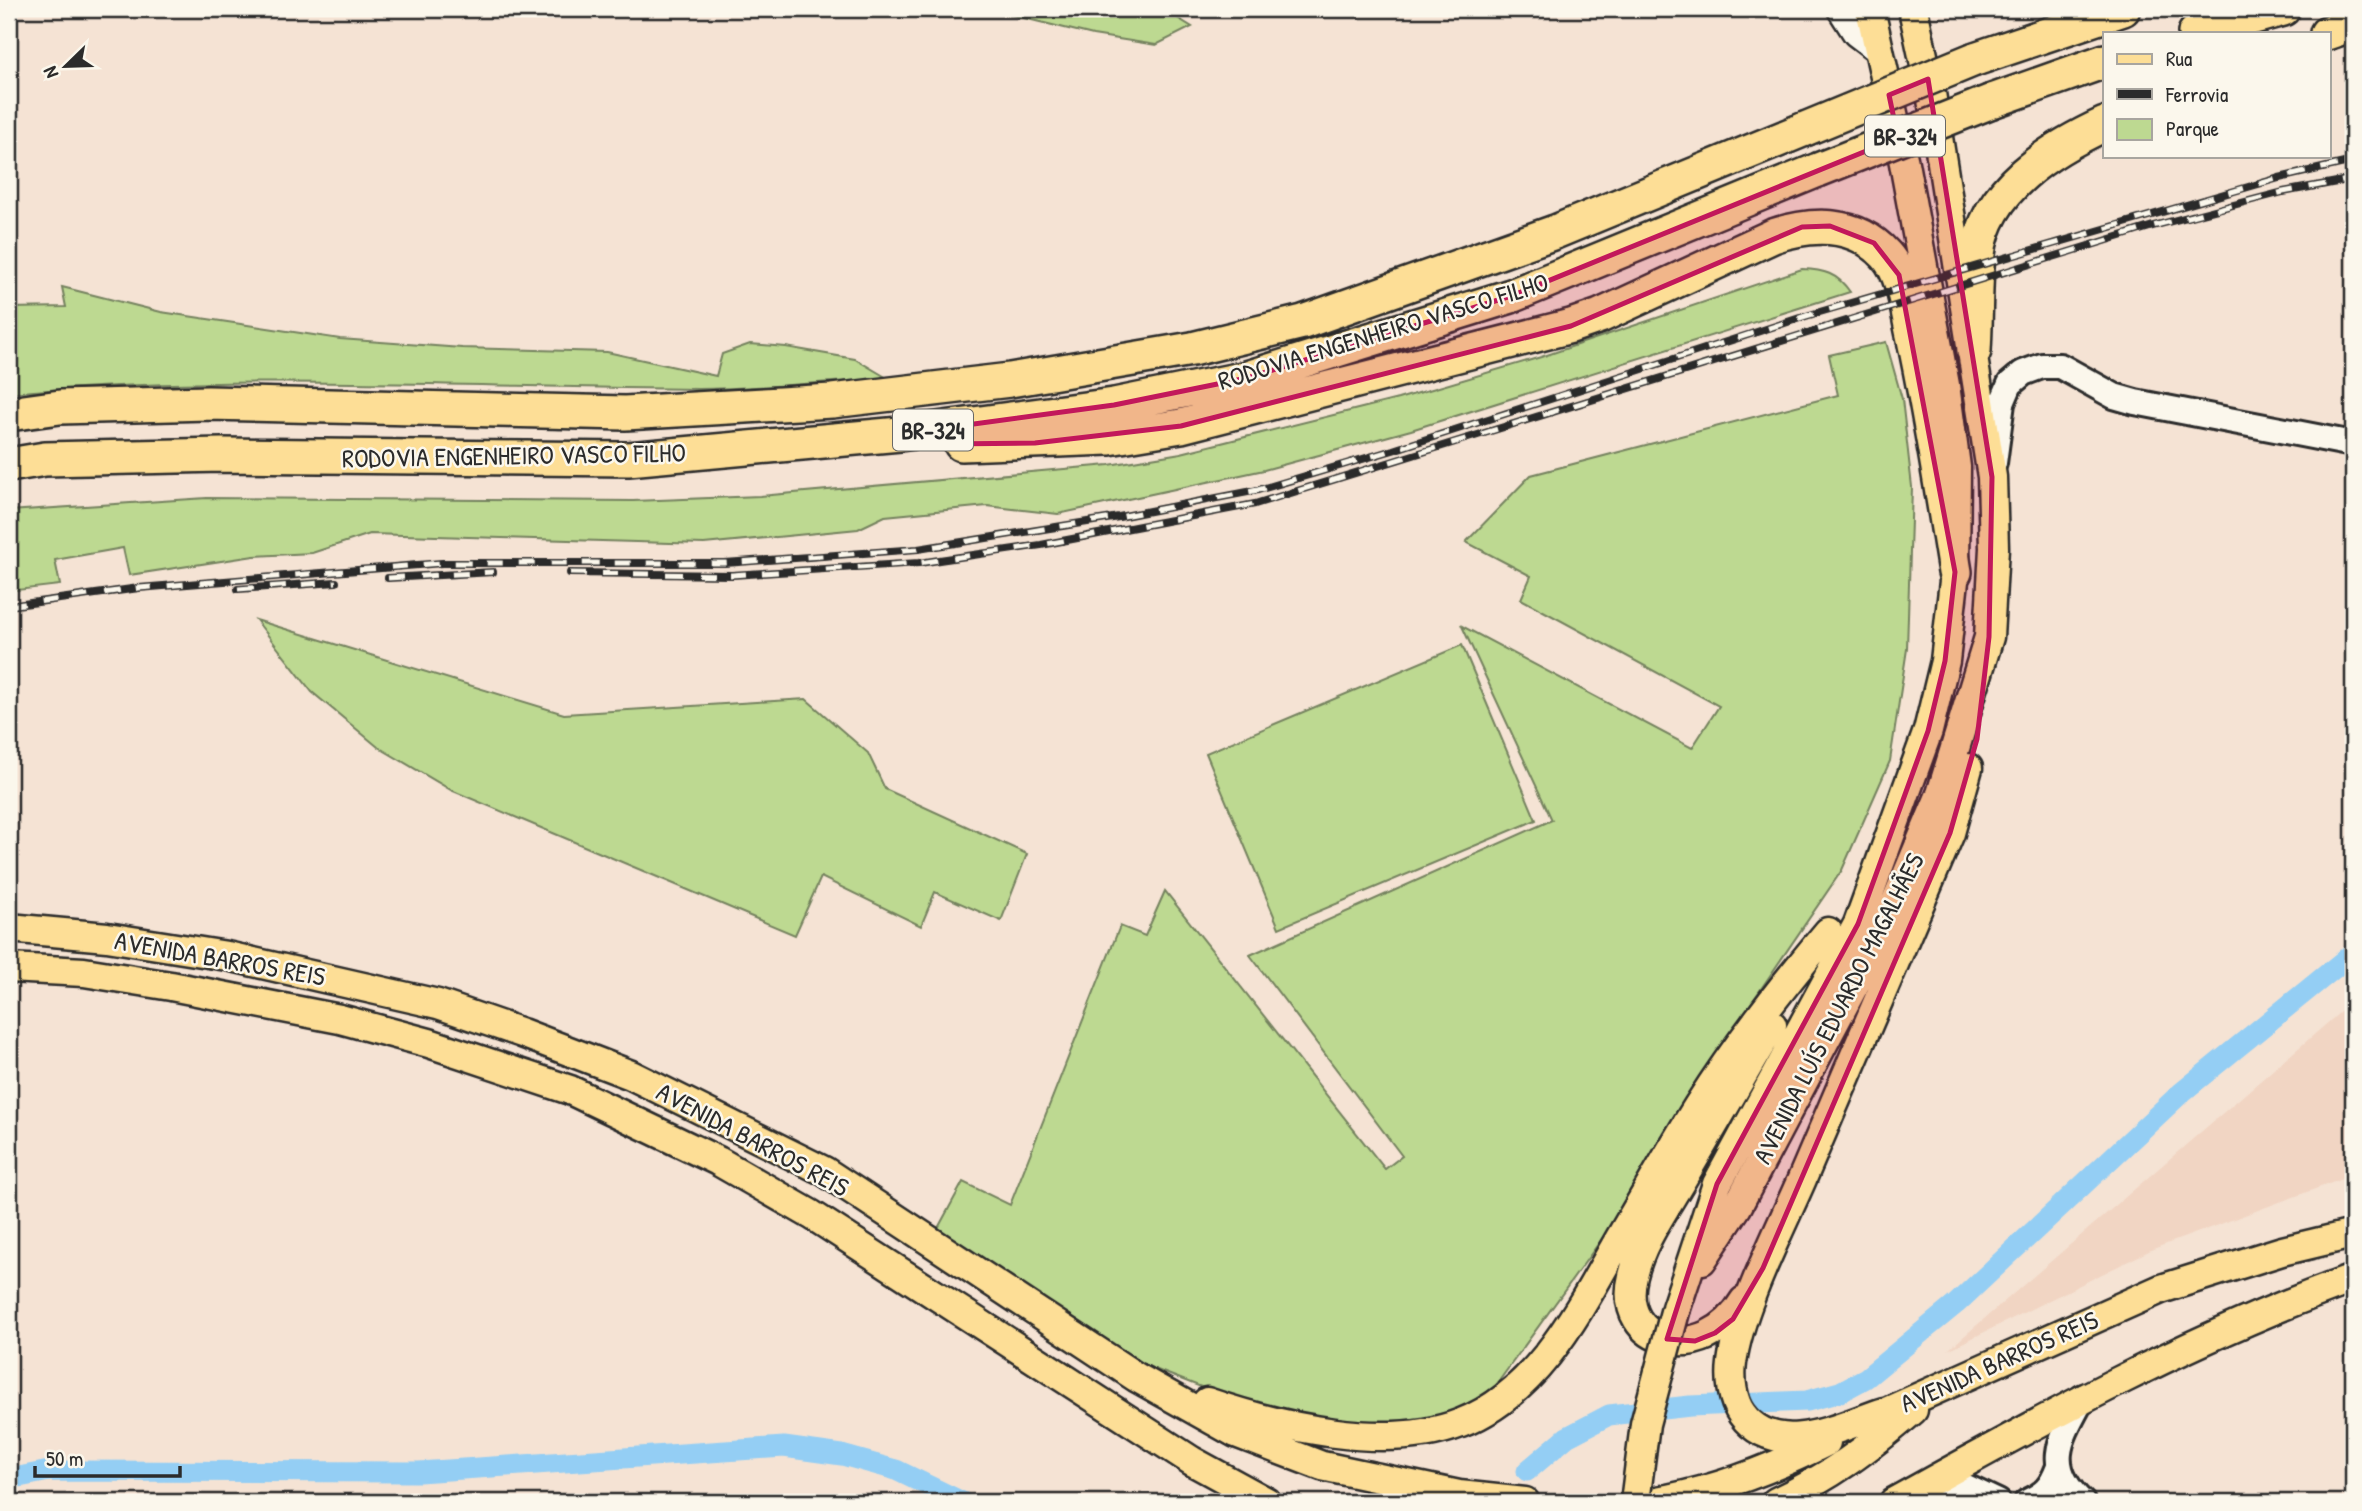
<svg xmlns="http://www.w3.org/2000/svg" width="2362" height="1511" font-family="'Patrick Hand',sans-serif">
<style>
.built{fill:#f1d5c3}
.green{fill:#bdd991;stroke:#74825e;stroke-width:2}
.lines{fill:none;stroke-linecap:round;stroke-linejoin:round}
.canal{stroke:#94cef4;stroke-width:21}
.tertiary-casing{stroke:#2b2b2b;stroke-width:28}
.secondary-casing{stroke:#2b2b2b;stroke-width:30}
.primary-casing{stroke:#2b2b2b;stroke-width:33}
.motorway-casing{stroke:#2b2b2b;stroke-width:38}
.tertiary{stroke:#fbf7ec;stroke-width:23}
.secondary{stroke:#fbf7ec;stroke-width:24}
.primary{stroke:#fdde96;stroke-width:28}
.motorway{stroke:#fdde96;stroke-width:33}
.rail-casing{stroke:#2b2b2b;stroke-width:8}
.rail{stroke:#fbf7ec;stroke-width:5;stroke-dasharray:16;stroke-linecap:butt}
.primary-bridge-casing{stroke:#2b2b2b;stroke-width:33;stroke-linecap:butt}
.motorway-bridge-casing{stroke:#2b2b2b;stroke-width:38;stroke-linecap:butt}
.primary-bridge{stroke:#fdde96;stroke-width:28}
.motorway-bridge{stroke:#fdde96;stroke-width:33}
.marked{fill:#c2185b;fill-opacity:0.2;stroke:#c2185b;stroke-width:5;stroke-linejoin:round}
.labels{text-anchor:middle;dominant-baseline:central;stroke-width:5;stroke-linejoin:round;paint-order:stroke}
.shield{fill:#fbf7ec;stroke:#696865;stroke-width:2}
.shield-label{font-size:24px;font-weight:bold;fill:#2b2b2b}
.street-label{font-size:26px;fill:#2b2b2b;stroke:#fbf7ec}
</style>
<rect width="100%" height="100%" fill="#f5e3d4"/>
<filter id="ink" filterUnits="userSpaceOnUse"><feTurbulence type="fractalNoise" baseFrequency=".0143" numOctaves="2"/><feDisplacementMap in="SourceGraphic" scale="14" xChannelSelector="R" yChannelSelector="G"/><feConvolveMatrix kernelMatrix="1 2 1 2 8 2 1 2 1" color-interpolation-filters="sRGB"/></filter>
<g filter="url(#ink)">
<!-- built -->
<path class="built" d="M2353 1001V1175L2153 1249 1948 1350Z"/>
<!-- green -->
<path class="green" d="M987 9H1163L1192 27 1156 45 1093 35Z
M1802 269C1824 270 1837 273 1850 292L1411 430 1264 470 1058 514 987 506 885 516 858 529 704 544 370 534 312 553 254 556 129 575 123 548 55 560 60 585 9 591V511L207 498 633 501 760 496 1109 465 1181 453 1398 399 1541 357Z
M62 287 161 312 340 339 462 348 607 352 716 376 722 354 750 344 786 347 855 359 889 379C826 381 761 389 698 389 469 387 238 373 9 393V308L66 307Z
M1886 342 1902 399 1912 487 1907 649 1890 761 1842 870 1737 1024 1609 1229 1491 1392 1428 1423 1322 1419 1253 1407 1139 1363 937 1230 963 1182 1010 1205 1120 926 1145 936 1165 891 1385 1169 1402 1156 1250 955 1552 820 1462 626 1692 748 1719 706 1521 599 1531 576 1466 542 1531 475 1838 395 1829 355Z
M256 620 564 714 806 699 868 753 885 789 1027 854 1001 921 935 892 921 926 821 877 795 935 451 790 378 747 312 692Z
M1462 645 1536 820 1279 928 1206 753Z"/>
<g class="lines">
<!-- canal -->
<path class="canal" d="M1527 1471 1567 1437 1609 1415 1690 1406 1807 1401 1840 1392 1866 1378 1956 1304 2181 1093 2353 953
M9 1479 49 1471 419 1472 784 1447 842 1455 896 1470 962 1502"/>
<defs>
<path id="tertiary" d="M1839 9 1855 34 1880 53"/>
<path id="secondary" d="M1994 463 2002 403 2010 384 2023 373 2042 366H2060L2114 396 2135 402 2353 444
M1924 1486 1962 1485 1998 1502
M2027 1502C2045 1494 2051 1487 2058 1469
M2082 1502C2042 1465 2061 1438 2083 1397"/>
<path id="primary" d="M9 928 107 937 227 956 438 1004 522 1033 631 1075 824 1171 1136 1377 1236 1433 1322 1466 1459 1495 1525 1502
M9 968 84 972 171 986 340 1019 429 1043 570 1090 718 1161 812 1215 1192 1461 1267 1502
M1702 1260 1737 1207 1887 923 1941 794 1989 637 1994 548 1992 477 1931 93 1913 9
M1744 1301C1705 1367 1615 1347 1633 1276 1641 1242 1664 1210 1681 1181 1711 1129 1742 1077 1772 1025
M1676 1308 1717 1184 1858 924 1928 731 1945 661 1955 572 1956 467 1945 385 1904 163 1870 9
M1207 1402C1280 1427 1387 1452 1461 1423 1539 1393 1581 1306 1620 1238 1646 1194 1671 1149 1698 1106 1737 1044 1781 988 1828 932
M1884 1412C1841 1426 1776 1461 1742 1414 1732 1400 1730 1379 1732 1363 1739 1309 1780 1230 1802 1179 1851 1064 1901 948 1950 833L1968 768
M1868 1420 2161 1289 2282 1251 2353 1234
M1651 1502C1713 1492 1770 1470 1826 1442
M1776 1502C1832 1476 1866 1450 1913 1410
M1894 1502C2043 1419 2191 1337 2353 1279"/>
<path id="motorway" d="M2195 33 2283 9
M2327 33 2353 24
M1975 59 2123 9
M1992 101 2105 61
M1974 351C1976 319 1975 285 1978 254 1986 188 2051 149 2105 124
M9 414 60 407 208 403 625 413 832 401 1010 380 1192 349 1303 322 1555 232 1805 129
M961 444 1109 438 1181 426 1571 326 1600 316 1773 236C1812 223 1855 221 1886 255 1904 275 1907 309 1913 335 1930 413 1942 492 1955 572
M9 465 45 459 222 455 628 459 900 434 1114 405 1247 378 1511 296 1818 170"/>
</defs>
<!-- tertiary casing -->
<use href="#tertiary" class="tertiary-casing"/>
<!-- secondary casing -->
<use href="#secondary" class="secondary-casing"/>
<!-- primary casing -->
<use href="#primary" class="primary-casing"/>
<!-- motorway casing -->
<use href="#motorway" class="motorway-casing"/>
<!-- tertiary -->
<use href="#tertiary" class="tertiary"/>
<!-- secondary -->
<use href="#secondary" class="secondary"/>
<!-- primary -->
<use href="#primary" class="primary"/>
<!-- motorway -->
<use href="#motorway" class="motorway"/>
<defs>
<path id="rail" d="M570 573 732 575 919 563 1041 545 1255 504 2153 226 2283 192 2353 179
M388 578 493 572
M238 589 336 582
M9 606 139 588 442 563H725L918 549 1119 517 1258 490 1393 450 1806 316 2279 178 2353 161"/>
</defs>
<!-- rail casing -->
<use href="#rail" class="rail-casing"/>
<!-- rail -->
<use href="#rail" class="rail"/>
<defs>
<path id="primary-bridge" d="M1635 1502 1645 1424 1676 1308"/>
<path id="motorway-bridge" d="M1805 129 1975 59
M1818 170 1992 101"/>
</defs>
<!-- primary-bridge casing -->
<use href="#primary-bridge" class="primary-bridge-casing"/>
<!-- motorway-bridge casing -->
<use href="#motorway-bridge" class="motorway-bridge-casing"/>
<!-- primary-bridge -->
<use href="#primary-bridge" class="primary-bridge"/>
<!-- motorway-bridge -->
<use href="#motorway-bridge" class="motorway-bridge"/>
</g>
</g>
<!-- marked area -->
<path class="marked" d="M1928 79 1992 477 1989 637 1977 739 1950 833 1763 1268 1733 1319 1715 1333 1695 1341 1667 1339 1717 1184 1858 924 1928 731 1945 661 1955 572 1899 275 1874 243 1830 226 1802 227 1571 326 1181 426 1035 443 944 444 900 434 1114 405 1247 378 1511 296 1898 138 1889 95Z"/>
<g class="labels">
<!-- shield labels -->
<g class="shield">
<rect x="1865" y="115.5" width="80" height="41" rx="5"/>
<rect x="893" y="409.5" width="80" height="41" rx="5"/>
</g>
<g class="shield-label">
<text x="1905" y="136">BR-324</text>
<text x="933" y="430">BR-324</text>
</g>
<!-- street labels -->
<g class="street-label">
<text transform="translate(1383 331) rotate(-17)">RODOVIA ENGENHEIRO VASCO FILHO</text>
<text transform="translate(514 455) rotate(-1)">RODOVIA ENGENHEIRO VASCO FILHO</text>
<text transform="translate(220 958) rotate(10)">AVENIDA BARROS REIS</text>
<text transform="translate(1838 1008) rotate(-63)">AVENIDA LUÍS EDUARDO MAGALHÃES</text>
<text transform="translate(753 1139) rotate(28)">AVENIDA BARROS REIS</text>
<text transform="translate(1999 1361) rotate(-24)">AVENIDA BARROS REIS</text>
</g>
</g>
<!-- margin -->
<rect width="2362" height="1511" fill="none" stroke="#fbf7ec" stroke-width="35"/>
<rect x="18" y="18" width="2327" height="1476" fill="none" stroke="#2b2b2b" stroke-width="2.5" filter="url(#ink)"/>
<!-- legend -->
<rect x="2103" y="32" width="228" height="126" fill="#fbf7ec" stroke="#a8a59f" stroke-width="2"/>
<rect x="2117" y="54" width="35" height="10" fill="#fdde96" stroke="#a8a59f" stroke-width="2"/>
<text x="2166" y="66" font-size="21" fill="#2b2b2b">Rua</text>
<rect x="2117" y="89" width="35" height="10" fill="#2b2b2b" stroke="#a8a59f" stroke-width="2"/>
<text x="2166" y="102" font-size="21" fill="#2b2b2b">Ferrovia</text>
<rect x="2117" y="119" width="35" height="21" fill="#bdd991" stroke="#a8a59f" stroke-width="2"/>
<text x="2166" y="136" font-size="21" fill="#2b2b2b">Parque</text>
<!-- north arrow -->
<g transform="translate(66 66) rotate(247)" stroke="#fbf7ec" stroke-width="5" paint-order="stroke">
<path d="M0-5L12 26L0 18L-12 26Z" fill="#2b2b2b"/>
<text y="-10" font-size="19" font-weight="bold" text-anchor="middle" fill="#2b2b2b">N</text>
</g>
<!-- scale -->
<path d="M35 1466v10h145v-10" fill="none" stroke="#2b2b2b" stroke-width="3.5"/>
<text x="46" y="1466" font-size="21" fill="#2b2b2b" stroke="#fbf7ec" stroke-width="5" paint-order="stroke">50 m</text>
</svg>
